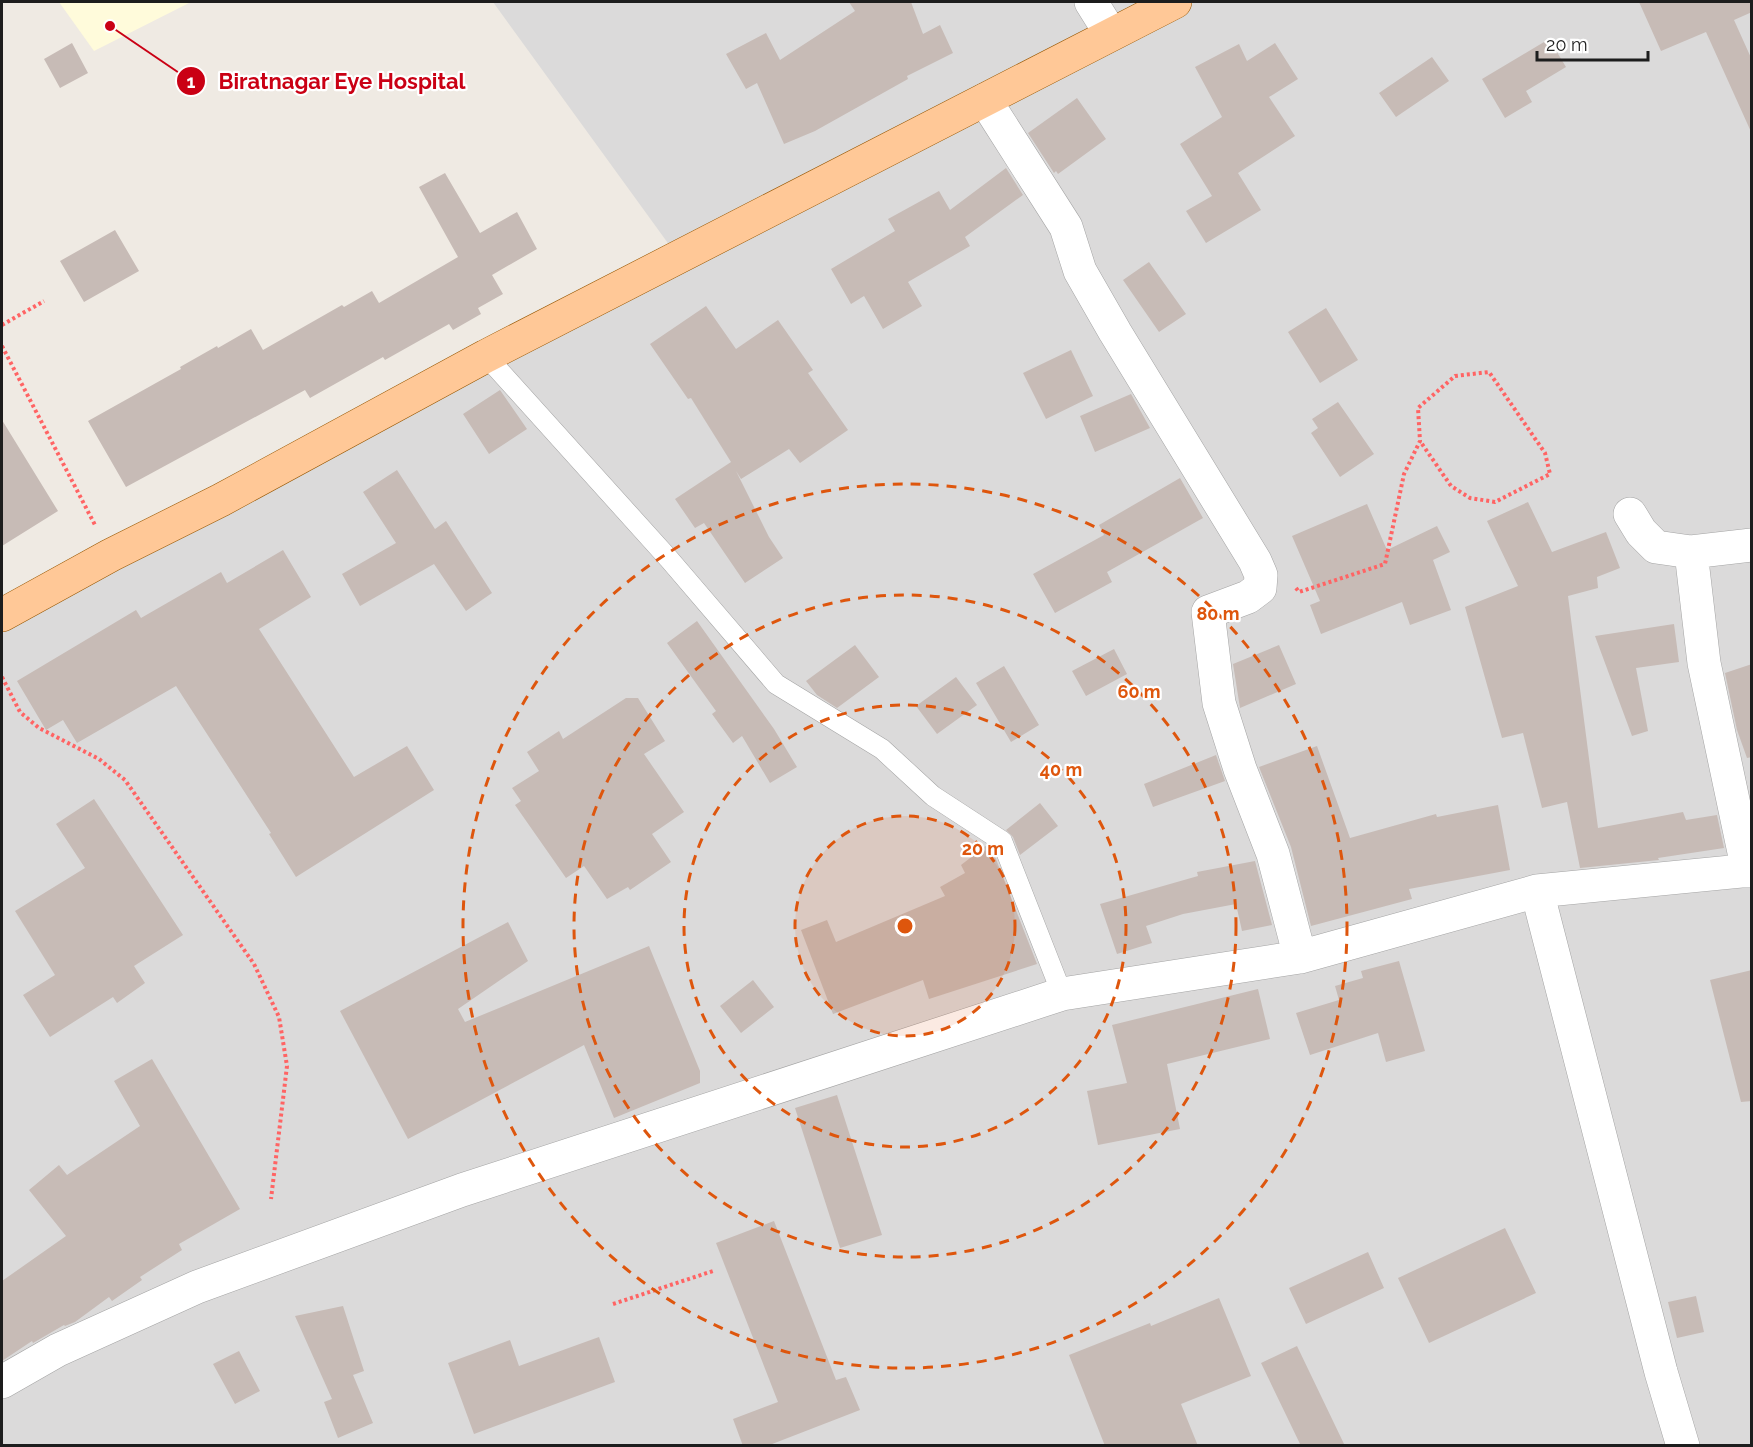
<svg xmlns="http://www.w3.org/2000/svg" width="1753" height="1447" font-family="Raleway,sans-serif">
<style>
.residential{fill:#dbdada}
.education{fill:#fffbdb}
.building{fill:#c7bbb6}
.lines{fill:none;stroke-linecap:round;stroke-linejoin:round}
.service-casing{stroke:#a4a4a4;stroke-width:21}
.minor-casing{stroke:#a4a4a4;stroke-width:34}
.primary-casing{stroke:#965600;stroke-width:34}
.path{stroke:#ff6464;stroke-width:4;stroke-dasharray:3 3;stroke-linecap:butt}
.service{stroke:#fff;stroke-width:20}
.minor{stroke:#fff;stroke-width:33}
.primary{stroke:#ffc897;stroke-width:33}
.ring{fill:none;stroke:#de560d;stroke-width:3;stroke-dasharray:10 8}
.centre{fill:#de560d;stroke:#fff;stroke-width:3}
.ring-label{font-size:18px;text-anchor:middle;font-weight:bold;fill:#de560d;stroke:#fff;stroke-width:4.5;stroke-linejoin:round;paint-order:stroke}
.leader{fill:none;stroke:#ca0014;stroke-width:2}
.callout-dot{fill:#ca0014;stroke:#fff;stroke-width:2}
.mark-label{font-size:18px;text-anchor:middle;font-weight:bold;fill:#fff}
.callout-label{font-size:22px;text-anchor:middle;font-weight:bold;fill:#ca0014;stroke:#fff;stroke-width:4.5;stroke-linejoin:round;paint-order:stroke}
</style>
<rect width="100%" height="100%" fill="#efeae3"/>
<!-- residential -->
<path class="residential" d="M493 2H1751V1445L2 1446V626L678 257Z"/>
<!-- education -->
<path class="education" d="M59 2H191L94 51Z"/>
<!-- building -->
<path class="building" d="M849 2H911L923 34 940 25 953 53 907 76 908 79 815 131 784 144 757 83 746 89 726 54 766 33 780 60 855 11Z
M1639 2H1752V12L1734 20 1752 60V134L1706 32 1661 51Z
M1549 39 1566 67 1526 91 1532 102 1505 118 1482 79Z
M72 43 88 73 60 88 44 59Z
M1275 43 1298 79 1269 97 1295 136 1238 173 1261 210 1206 243 1186 211 1212 196 1180 144 1222 117 1195 67 1239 44 1247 61Z
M1432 57 1449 81 1396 117 1379 93Z
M1077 98 1106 139 1058 174 1056 171 1054 173 1028 133Z
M1006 168 1023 195 965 237 970 246 908 282 922 306 883 329 864 296 851 304 831 269 895 231 888 219 939 191 950 210Z
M445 173 480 233 517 212 537 249 492 275 503 294 478 308 481 314 453 330 449 324 385 360 383 357 310 398 305 390 126 487 88 421 181 369 180 367 217 346 218 348 251 329 263 350 342 305 344 307 372 291 379 303 458 257 419 187Z
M115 230 139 271 84 302 60 261Z
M1149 262 1186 314 1159 332 1123 280Z
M706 306 736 349 778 320 813 370 808 373 848 430 800 463 789 449 741 479 736 471 769 537 783 558 745 583 704 523 695 528 675 499 731 462 691 398 688 399 650 344Z
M1326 308 1358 360 1320 383 1288 332Z
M1071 350 1093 396 1046 419 1023 373Z
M500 390 527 429 489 454 463 414Z
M1131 394 1150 428 1095 452 1080 416Z
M1338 402 1374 454 1340 477 1311 433 1318 428 1312 419Z
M2 420 58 511 2 546Z
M397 470 435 529 446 521 492 593 466 611 434 564 360 606 342 574 396 543 363 492Z
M1180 478 1203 518 1107 572 1112 582 1055 613 1033 574 1104 535 1099 525Z
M1528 502 1552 552 1606 532 1620 568 1597 577 1598 588 1568 596 1598 828 1683 812 1686 820 1717 815 1724 848 1658 858 1659 860 1580 868 1567 802 1542 808 1523 733 1502 738 1465 607 1518 586 1487 521Z
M1367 504 1387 550 1437 526 1450 552 1433 560 1451 610 1410 625 1402 602 1321 634 1310 605 1320 601 1292 536Z
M283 550 311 597 259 629 354 777 407 746 434 790 296 877 269 834 271 833 176 686 77 743 63 720 46 730 17 681 136 610 141 618 221 572 227 583Z
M697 621 774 729 797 767 770 783 742 736 733 743 712 714 716 711 667 643Z
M1674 624 1679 662 1636 668 1648 731 1632 736 1595 636Z
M855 645 879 677 837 708 817 695 806 681Z
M1279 645 1296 684 1240 708 1233 664Z
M1114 649 1127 674 1086 696 1072 671Z
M1752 664V757L1747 758 1737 730 1725 673Z
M1004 666 1039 725 1011 742 976 683Z
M956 677 977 705 937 734 916 706Z
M626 698H638L665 741 644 754 684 812 652 834 671 862 630 890 628 887 607 899 584 866 566 878 515 805 521 801 512 788 539 771 527 752 559 731 563 739Z
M1317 746 1350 838 1436 814 1437 817 1498 805 1510 870 1409 889 1412 899 1311 926 1291 847 1259 767Z
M1216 755 1225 781 1153 807 1144 784Z
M94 799 183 935 134 966 145 983 117 1003 113 997 50 1037 23 995 55 975 15 911 85 868 56 824Z
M1040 803 1058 826 1020 855 1013 837 1006 830Z
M987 845 992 849 1037 964 929 999 923 980 833 1014 801 930 827 920 836 942 945 896 940 887 965 873 961 865Z
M1255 861 1272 925 1242 931 1236 904 1183 914 1146 926 1152 943 1117 954 1100 904 1198 876 1197 872Z
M508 922 528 961 458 1009 465 1022 649 946 700 1071V1083L614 1118 584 1045 408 1139 340 1011Z
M1399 961 1425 1051 1386 1062 1378 1033 1310 1055 1296 1013 1339 1000 1335 986 1363 978 1361 971Z
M1752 970V1101L1741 1102 1710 980Z
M753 980 774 1007 741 1033 720 1006Z
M1258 989 1270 1039 1167 1064 1180 1129 1098 1145 1087 1091 1127 1083 1112 1025Z
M152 1059 240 1209 179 1244 182 1250 140 1277 142 1280 112 1301 109 1297 75 1322 65 1326 64 1325 33 1343 32 1341 2 1361V1281L66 1236 29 1190 59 1165 67 1175 140 1126 114 1081Z
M837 1095 882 1235 840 1248 795 1108Z
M774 1221 836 1380 846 1377 860 1410 767 1446H743L733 1419 778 1402 716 1243Z
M1505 1228 1536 1293 1429 1343 1398 1278Z
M1368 1252 1384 1288 1306 1324 1289 1288Z
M1696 1296 1704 1332 1677 1338 1668 1302Z
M1219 1298 1251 1376 1181 1404 1198 1446H1105L1069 1355 1150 1323 1151 1326Z
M343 1306 364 1371 353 1375 373 1423 338 1438 324 1402 332 1399 295 1316Z
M599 1337 615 1382 474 1434 448 1363 510 1340 519 1366Z
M1297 1346 1345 1446H1301L1261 1363Z
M239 1351 260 1391 235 1404 213 1364Z"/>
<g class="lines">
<defs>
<path id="service" d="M486 356 669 559 776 684 882 749 933 796 1002 841 1062 994"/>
<path id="minor" d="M1091 2 1111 34
M985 100 1066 227 1080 271 1115 332 1255 561 1261 575 1260 588 1248 597 1208 612 1219 703 1240 769 1273 854 1300 957
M1630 514 1641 532 1656 547 1691 552 1752 545
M1691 552 1704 663 1748 871
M1537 891 1661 1372 1683 1446
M2 1382 58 1350 197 1287 462 1190 1062 994 1300 957 1537 891 1752 870"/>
<path id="primary" d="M2 615 111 555 221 500 486 356 1175 2"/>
</defs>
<!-- service casing -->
<use href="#service" class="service-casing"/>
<!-- minor casing -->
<use href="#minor" class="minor-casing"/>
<!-- primary casing -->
<use href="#primary" class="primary-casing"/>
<!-- path -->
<path class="path" d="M2 325 44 301
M2 346 95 525
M1296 588 1299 592 1385 564 1404 474 1420 441 1418 408 1455 376 1489 372 1545 453 1550 474 1495 502 1470 498 1451 486 1420 441
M2 677 20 712 39 728 99 759 125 780 254 964 279 1017 287 1066 271 1199
M613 1304 713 1271"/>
<!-- service -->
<use href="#service" class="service"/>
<!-- minor -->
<use href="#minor" class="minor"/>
<!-- primary -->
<use href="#primary" class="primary"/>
</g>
<!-- distance rings -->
<circle cx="905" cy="926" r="110" fill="#de560d" fill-opacity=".12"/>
<g class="ring">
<circle cx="905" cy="926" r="110"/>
<circle cx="905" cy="926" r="221"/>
<circle cx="905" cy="926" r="331"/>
<circle cx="905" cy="926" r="442"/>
</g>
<circle cx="905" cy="926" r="9" class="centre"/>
<g class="ring-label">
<text x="1218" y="620">80 m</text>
<text x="1139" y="698">60 m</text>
<text x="1061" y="776">40 m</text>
<text x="983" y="855">20 m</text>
</g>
<!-- callouts -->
<path class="leader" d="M110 26L191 81"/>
<g class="callout-dot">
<circle cx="110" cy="26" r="6"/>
<circle cx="191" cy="81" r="15"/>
</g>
<g class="mark-label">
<text x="191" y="88">1</text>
</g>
<g class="callout-label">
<text x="342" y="89">Biratnagar Eye Hospital</text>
</g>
<!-- border -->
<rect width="1753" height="1447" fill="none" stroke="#1d1d1d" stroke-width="6"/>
<!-- scale -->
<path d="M1537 51v9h111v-9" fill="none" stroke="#1d1d1d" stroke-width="3"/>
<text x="1546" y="51" font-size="18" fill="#1d1d1d" stroke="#ffffff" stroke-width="4.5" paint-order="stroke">20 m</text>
</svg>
